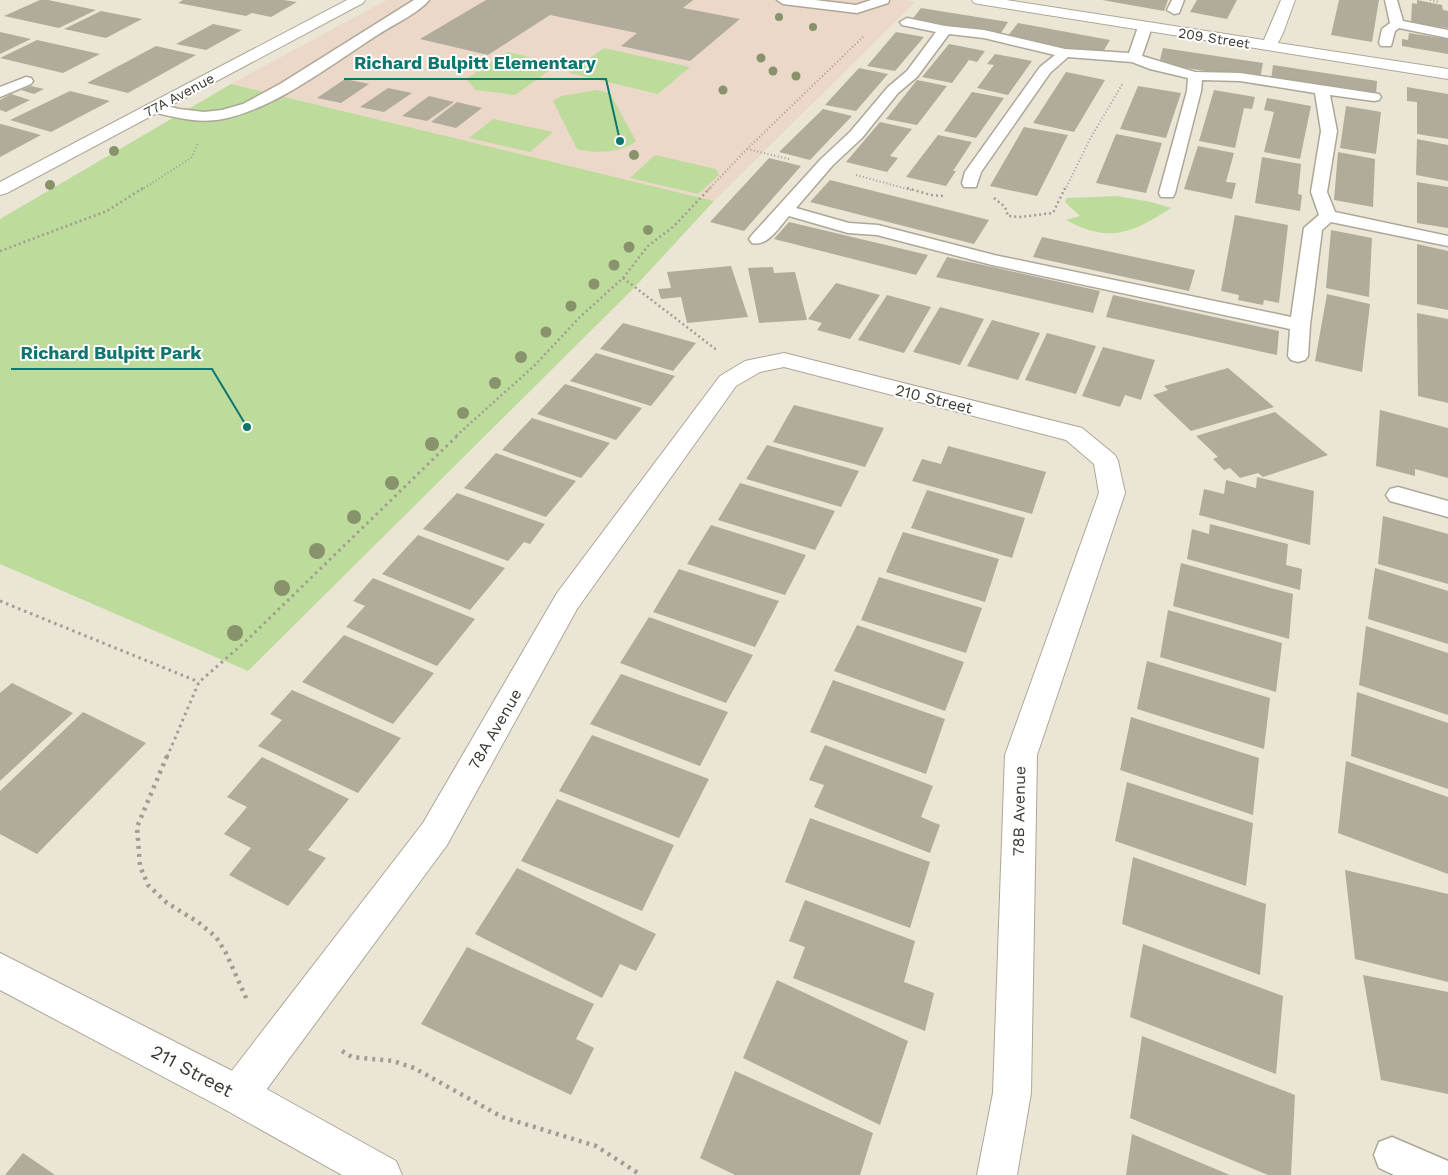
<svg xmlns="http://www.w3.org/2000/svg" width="1448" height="1175" font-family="'Work Sans',sans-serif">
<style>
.commercial{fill:#ebd8c8}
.green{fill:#bddc9c}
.building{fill:#b0ab9b}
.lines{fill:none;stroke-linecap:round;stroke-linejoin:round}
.service-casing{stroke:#aca797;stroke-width:3}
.minor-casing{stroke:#aca797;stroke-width:2}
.tertiary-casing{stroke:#aca797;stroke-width:2}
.path-far3{stroke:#a29d92;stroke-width:2;stroke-dasharray:1 2.5;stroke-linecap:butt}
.path-far2{stroke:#a29d92;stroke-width:2.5;stroke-dasharray:2 3;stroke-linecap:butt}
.path-far1{stroke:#a29d92;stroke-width:3;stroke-dasharray:2.5 4;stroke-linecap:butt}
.path{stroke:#a29d92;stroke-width:4.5;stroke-dasharray:3 5;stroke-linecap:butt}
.service{fill:#fff;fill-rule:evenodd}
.minor{fill:#fff;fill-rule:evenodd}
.tertiary{fill:#fff;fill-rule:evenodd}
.tree{fill:#88926b}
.labels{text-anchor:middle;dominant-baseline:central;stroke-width:4;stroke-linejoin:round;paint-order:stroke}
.far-street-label{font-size:14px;fill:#3c3933;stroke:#fff}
.street-label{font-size:16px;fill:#3c3933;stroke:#fff}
.near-street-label{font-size:19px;fill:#3c3933;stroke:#fff}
.leader{fill:none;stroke:#0f766e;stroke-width:2}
.callout-dot{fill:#0f766e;stroke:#fff;stroke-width:2}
.callout-label{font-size:18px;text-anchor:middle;font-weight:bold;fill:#0f766e;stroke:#fff;stroke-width:4;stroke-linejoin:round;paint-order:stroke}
</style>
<rect width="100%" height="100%" fill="#ebe5d5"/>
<!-- commercial -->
<path class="commercial" d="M387 0H904L915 2 714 201 231 84Z"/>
<!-- green -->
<path class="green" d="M604 48 690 67 658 94 569 73Z
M508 52 540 60 550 70 515 95 476 90 466 79Z
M231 84 714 201 631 291 248 671 0 564V219Z
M597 90 610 93 636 141C622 153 594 154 577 149L553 101 561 96Z
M493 119 553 132 530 152 469 138Z
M655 155 716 169 719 175 698 194 630 178Z
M1117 196 1151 202 1171 208C1132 233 1110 244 1066 220L1080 216 1065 202 1067 198Z"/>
<!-- building -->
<path class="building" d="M40 0H48L96 10 59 28 4 16Z
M183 0H284L297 2 271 17 252 13 246 16 178 3Z
M486 0H693L683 8 740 19 690 61 621 46 637 33 550 15 488 55 420 39Z
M1102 0H1168L1164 11Z
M1197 0H1237L1227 19 1190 12Z
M1339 0H1379L1372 42 1331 35Z
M1417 0 1442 5 1443 10 1448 11V28L1411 23 1412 3 1417 4Z
M921 8 1008 22 999 36 911 21Z
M101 11 142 19 106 38 64 29Z
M1018 23 1110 40 1101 55 1007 37Z
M213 24 242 30 206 50 176 44Z
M0 32 31 39 0 54Z
M896 32 924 37 895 71 867 66Z
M1409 33 1448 39V54L1402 46V39L1408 40Z
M37 40 100 54 63 73 0 58Z
M949 44 985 51 977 62 969 60 952 83 922 77Z
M156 46 196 55 128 93 87 83Z
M1163 48 1263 63 1260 79 1159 64Z
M995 54 1032 61 1008 95 977 88 994 65 987 64Z
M1273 65 1377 81 1376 96 1271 80Z
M859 68 888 74 856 111 825 105Z
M1066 72 1105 80 1074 132 1033 123Z
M345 79 369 84 341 103 317 98Z
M917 80 947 86 917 125 886 119Z
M31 86 44 89 34 94 21 90Z
M1138 86 1181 93 1166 138 1120 129Z
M1407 87 1448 94V139L1417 134V102L1407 101Z
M388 88 412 93 384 112 360 107Z
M1214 90 1255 97 1252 109 1244 108 1235 148 1199 141Z
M70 91 110 101 51 132 10 120Z
M972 92 1004 98 976 138 944 131Z
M11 94 30 100 6 112 0 110V100Z
M429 96 454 102 427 121 402 116Z
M1267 98 1311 106 1300 159 1264 152 1274 112 1264 110Z
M457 102 482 108 456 128 431 122Z
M1346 106 1381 112 1376 154 1340 148Z
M823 109 852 116 810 160 779 152Z
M880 122 912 129 890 156 898 158 887 172 846 162Z
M0 124H1L41 135 0 157Z
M1024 127 1068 135 1037 196 990 186Z
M1116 134 1162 143 1146 193 1096 183Z
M938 135 972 142 953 171H956L946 186 906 177Z
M1417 139 1448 145V181L1416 175Z
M1198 146 1234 153 1226 182 1236 183 1232 199 1184 189Z
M1338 152 1375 159 1373 207 1334 200Z
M1262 157 1301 164 1298 194 1302 195 1300 211 1255 203Z
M769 158 801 166 744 231 710 222Z
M830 180 989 220 974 244 810 202Z
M1417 182 1448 187V228L1417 223Z
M1235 215 1288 225 1279 303 1264 300 1263 305 1238 300 1239 295 1221 291Z
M789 222 928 255 916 275 774 239Z
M1331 230 1372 238 1369 297 1326 288Z
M1042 237 1195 270 1189 291 1033 257Z
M1417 244 1448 251V310L1417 304Z
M947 257 1100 291 1093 313 936 277Z
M731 266 748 317 687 323 681 297 661 299 658 289 671 288 667 272Z
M773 267 774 273 795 272 807 320 759 323 748 268Z
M836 283 880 295 850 339 817 330 822 323 808 319Z
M1327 294 1370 304 1362 372 1315 361Z
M887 295 931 307 904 353 858 340Z
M1113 295 1279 331 1277 355 1106 317Z
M940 307 984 319 960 365 913 352Z
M1417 313 1448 319V403L1418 396Z
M992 320 1040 333 1018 380 967 366Z
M623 323 696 343 673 371 600 349Z
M1047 333 1096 346 1076 394 1025 380Z
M1103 347 1155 360 1141 400 1125 395 1120 407 1082 396Z
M596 353 675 376 651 406 570 381Z
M1228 368 1274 407 1191 431 1153 395 1168 390 1164 386Z
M565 384 642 408 616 440 537 414Z
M794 405 884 428 865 467 773 442Z
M1380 410 1448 428V478L1415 469V476L1376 466Z
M1275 412 1328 455 1263 477 1258 473 1240 478 1230 468 1224 470 1213 459 1218 457 1196 436Z
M532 418 610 443 581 478 502 450Z
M767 445 859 471 841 507 746 479Z
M948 446 1046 472 1032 514 912 481 922 459 941 464Z
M496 453 576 481 546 517 464 488Z
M1257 477 1314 491 1310 545 1199 515 1204 489 1224 494 1226 480 1256 488Z
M740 483 835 511 815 550 718 520Z
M927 490 1025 518 1012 558 911 528Z
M457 493 545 524 530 544 524 542 508 561 423 529Z
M1383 516 1448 534V584L1378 564Z
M1210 524 1288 544 1286 565 1302 569 1300 590 1187 559 1192 529 1209 534Z
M711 525 806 555 785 595 687 564Z
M903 532 999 559 985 602 886 572Z
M418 535 505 568 470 610 382 574Z
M1181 563 1293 594 1289 639 1173 606Z
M1375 568 1448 591V644L1368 619Z
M679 569 779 601 755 647 653 612Z
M879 577 982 608 966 653 861 620Z
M373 578 475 619 437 666 346 627 365 606 353 601Z
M1168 610 1282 643 1276 692 1160 657Z
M649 617 753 655 726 703 620 663Z
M857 625 964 662 945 711 834 671Z
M1366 626 1448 653V715L1359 685Z
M344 635 434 673 393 724 302 682Z
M1147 661 1270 698 1264 749 1137 709Z
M621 674 728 712 700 766 590 724Z
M833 680 945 719 926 774 810 732Z
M12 683 73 713 0 781V693Z
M292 690 401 738 358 793 258 746 282 720 270 714Z
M1357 692 1448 723V789L1351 756Z
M83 712 146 743 37 854 0 834V791Z
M1131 717 1259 758 1253 815 1120 770Z
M592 735 709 779 679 838 559 791Z
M825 745 933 786 921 817 940 825 930 853 814 807 824 785 809 780Z
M262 757 349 799 308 850 326 858 288 906 229 875 251 848 224 834 247 807 227 797Z
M1346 761 1448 797V874L1338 833Z
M1127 782 1253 823 1246 886 1115 841Z
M557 799 674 845 642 911 521 861Z
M810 818 930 862 910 928 785 882Z
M1133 857 1266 904 1260 975 1122 924Z
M517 868 656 934 636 971 620 964 602 998 475 934Z
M1345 870 1448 894V982L1355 959Z
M805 900 915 941 904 982 934 993 925 1031 793 978 805 947 789 941Z
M1143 944 1283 996 1276 1074 1130 1017Z
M467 947 594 1004 576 1039 594 1048 571 1095 421 1024Z
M1363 975 1448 992V1094L1381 1080Z
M777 980 908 1041 880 1125 743 1058Z
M1142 1036 1295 1095 1291 1175H1268L1130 1118Z
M735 1071 873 1133 860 1175H735L700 1158Z
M1132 1134 1230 1175H1126Z
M23 1153 55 1175H5Z"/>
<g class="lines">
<defs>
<path id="service" d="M414 0H429C420 12 393 25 379 34 333 63 277 108 223 119 198 124 173 117 149 111L146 108 149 105 154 103 179 109 204 112 222 110 243 104 280 84Z
M777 0H815L856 5 871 0H889L888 3 857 13 783 4Z
M1172 0H1184L1179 13 1174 14 1167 10Z
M1385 0H1397L1403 21 1448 30V38L1399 28 1395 31 1391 46H1381L1379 43 1382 29 1390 23Z
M907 18 945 26 984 30 1065 49 1129 53 1138 27 1145 23 1152 27 1142 56 1195 72 1240 73 1379 94 1381 97 1379 100 1374 101 1330 95 1337 131 1327 192 1335 212 1448 236V246L1331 222 1322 230 1310 325 1308 356 1305 360 1298 362 1291 360 1288 356 1290 329 992 265 877 235 848 233 789 216C779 227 768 247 752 243L749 239 752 235 821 159 850 132 888 87 907 71 936 32 902 25 900 22ZM949 34 984 38 1055 55 1040 67 965 172 962 183 964 187H976L981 172 1050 73 1068 57 1132 62 1150 69 1188 78 1187 91 1159 193 1161 197H1173L1175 193 1201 91 1202 80 1240 81 1315 93 1321 131 1311 192 1319 215 1304 228 1291 317 994 255 878 225 849 223 796 208 833 165 862 138 898 93 917 77Z
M26 77 31 78 33 81 31 84 0 97V87Z
M1398 487 1448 501V517L1390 501 1386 495 1390 489Z
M1392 1137 1448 1161V1175H1394L1379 1168 1374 1155 1379 1142Z"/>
<path id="minor" d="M784 353 1082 428 1115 455 1118 461 1125 493 1037 755 1031 1093 1017 1175H977L993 1093 1005 755 1099 493 1094 464 1066 440 784 367 760 372 736 386 577 609 447 845 252 1109 238 1115 224 1109 218 1095 224 1081 423 823 557 593 720 376 745 361Z"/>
<path id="tertiary" d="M347 0H365L363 3 7 193 0 195V182Z
M972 0H1006L1264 40 1281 0H1295L1283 33 1278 43 1448 69V79L979 4 974 3Z
M0 953 252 1081 396 1161 402 1175H342L224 1109 0 990Z"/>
</defs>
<!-- service casing -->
<use href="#service" class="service-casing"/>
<!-- minor casing -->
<use href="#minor" class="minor-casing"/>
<!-- tertiary casing -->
<use href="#tertiary" class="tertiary-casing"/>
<!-- path-far3 -->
<path class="path-far3" d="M1430 0 1439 2
M747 149 789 159
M856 175 911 190
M141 190 191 158 198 143
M708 190 747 149 864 36
M1065 190 1090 139 1123 83"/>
<!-- path-far2 -->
<path class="path-far2" d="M907 188 931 195 944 196
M994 198 1005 207 1008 216 1020 217 1053 213 1065 188
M0 251 107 211 143 188
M623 278 718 351
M456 436 534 366 580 317 623 278 648 246 674 226 710 188"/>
<!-- path-far1 -->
<path class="path-far1" d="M0 601 199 682
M167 757 199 682 245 642 458 435"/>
<!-- path -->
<path class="path" d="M167 756 137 827 140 866 148 885 167 903 198 922 216 937 226 953 247 1000
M342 1051 352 1057 393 1061 414 1068 502 1117 596 1146 641 1175"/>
<!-- service -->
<use href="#service" class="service"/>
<!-- minor -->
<use href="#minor" class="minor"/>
<!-- tertiary -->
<use href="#tertiary" class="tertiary"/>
</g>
<!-- trees -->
<g class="tree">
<circle cx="779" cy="17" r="4"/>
<circle cx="813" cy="27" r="4"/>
<circle cx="761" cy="58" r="4.5"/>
<circle cx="773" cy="71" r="4.5"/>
<circle cx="796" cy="76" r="4.5"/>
<circle cx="723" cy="90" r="4.5"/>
<circle cx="114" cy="151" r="5"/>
<circle cx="634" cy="155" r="5"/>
<circle cx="50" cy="185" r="5"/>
<circle cx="648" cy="230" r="5"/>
<circle cx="629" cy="247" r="5.5"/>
<circle cx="614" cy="265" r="5.5"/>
<circle cx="594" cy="284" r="5.5"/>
<circle cx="571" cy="306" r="5.5"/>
<circle cx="546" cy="332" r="5.5"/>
<circle cx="521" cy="357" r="6"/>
<circle cx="495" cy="383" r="6"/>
<circle cx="463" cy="413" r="6"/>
<circle cx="432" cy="444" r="7"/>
<circle cx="392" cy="483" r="7"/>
<circle cx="354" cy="517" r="7"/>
<circle cx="317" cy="551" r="8"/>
<circle cx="282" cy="588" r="8"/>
<circle cx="235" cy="633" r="8"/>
</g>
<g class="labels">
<!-- far-street labels -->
<g class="far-street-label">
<text transform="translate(1214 38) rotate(9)">209 Street</text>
<text transform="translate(179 95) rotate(-28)">77A Avenue</text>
</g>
<!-- street labels -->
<g class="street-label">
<text transform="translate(934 399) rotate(14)">210 Street</text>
<text transform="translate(495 729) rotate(-60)">78A Avenue</text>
<text transform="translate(1019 811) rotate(-89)">78B Avenue</text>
</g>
<!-- near-street labels -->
<g class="near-street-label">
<text transform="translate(192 1071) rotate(28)">211 Street</text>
</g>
</g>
<!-- callouts -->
<path class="leader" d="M620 141L606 79H344M247 427L212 369H11"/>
<g class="callout-dot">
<circle cx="620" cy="141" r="5"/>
<circle cx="247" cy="427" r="5"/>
</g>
<g class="callout-label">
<text x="475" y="69">Richard Bulpitt Elementary</text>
<text x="111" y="359">Richard Bulpitt Park</text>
</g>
</svg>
